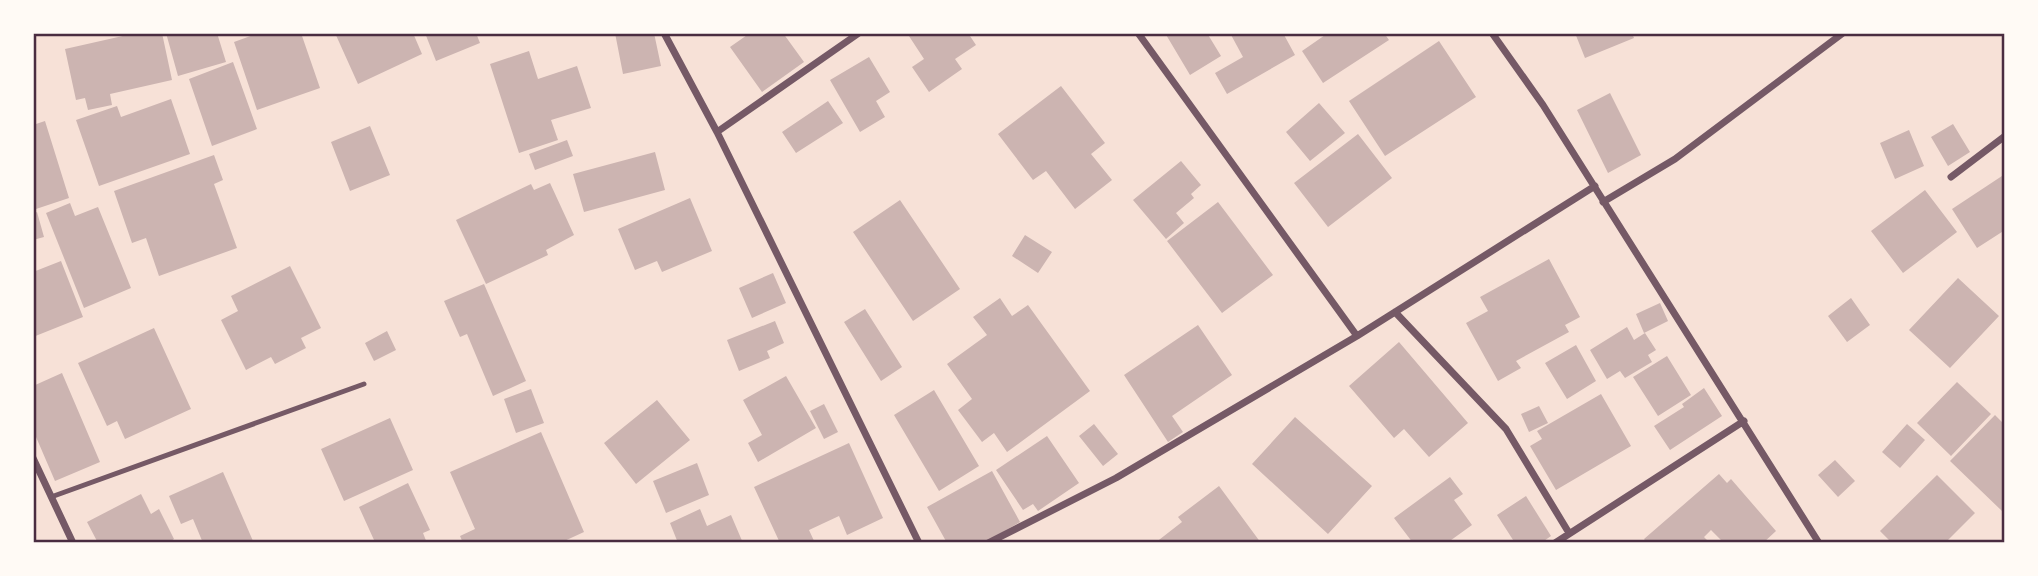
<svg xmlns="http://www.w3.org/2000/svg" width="2038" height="576" font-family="'DejaVu Sans',sans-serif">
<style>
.building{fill:#ccb4b1}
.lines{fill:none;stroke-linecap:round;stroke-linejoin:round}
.service{stroke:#755966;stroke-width:5}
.minor{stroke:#755966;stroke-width:7}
.neatline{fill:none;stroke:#4a2c40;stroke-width:2.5}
</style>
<rect width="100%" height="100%" fill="#f7e1d7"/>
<!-- building -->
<path class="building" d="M136 33H162L172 80 110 94 112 105 88 110 85 98 76 100 65 49Z
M166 33H217L226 62 178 76Z
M259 33H301L320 88 257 110 234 42Z
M335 33H413L422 54 358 84Z
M425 33H476L480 43 436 61Z
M615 33H654L661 66 623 74Z
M750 33H783L804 62 762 92 730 47Z
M907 33H968L976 45 955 59 962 69 929 92 912 67 924 59Z
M1165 33H1207L1221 56 1190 75Z
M1230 33H1283L1295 55 1227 94 1215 73 1243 57Z
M1328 33H1384L1389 40 1323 83 1302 51Z
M1575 33H1632L1634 38 1585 58Z
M1439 41 1476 97 1385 156 1349 101Z
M529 51 538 79 577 66 591 108 551 120 558 140 519 153 490 64Z
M869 57 890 92 876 101 885 117 860 132 830 80Z
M233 62 257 129 212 146 189 79Z
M1061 86 1105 143 1091 154 1112 180 1075 209 1046 171 1033 180 998 134Z
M1610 93 1641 155 1608 173 1577 110Z
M171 99 190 154 99 186 76 120 117 106 121 117Z
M828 101 843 123 796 153 782 132Z
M1319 103 1345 133 1310 161 1286 132Z
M45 121 69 198 33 210V125Z
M1953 124 1970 152 1948 166 1931 137Z
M370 126 390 175 350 191 331 142Z
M1909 130 1924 166 1895 179 1880 143Z
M1358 134 1392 178 1328 227 1294 183Z
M567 140 573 156 535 170 529 154Z
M655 152 665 190 584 212 573 174Z
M214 155 223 180 214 184 237 248 159 276 146 238 132 243 114 191Z
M1181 161 1201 185 1191 194 1194 198 1176 213 1184 223 1166 239 1133 200Z
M2005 174V230L1977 248 1952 209Z
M550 183 574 235 546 250 548 255 486 284 456 220 531 184 534 190Z
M1925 190 1957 232 1903 273 1871 231Z
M690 198 712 251 662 272 657 261 635 270 618 229Z
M900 200 960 289 913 321 853 232Z
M1218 202 1273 275 1222 313 1167 241Z
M70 203 75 216 98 207 131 288 84 308 46 213Z
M37 212 44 237 33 240V214Z
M1025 235 1052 252 1038 273 1012 256Z
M1549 259 1580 317 1565 325 1569 332 1516 361 1521 368 1498 381 1466 323 1488 311 1480 297Z
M61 261 83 317 33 337V272Z
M290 266 321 328 301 338 306 348 275 364 271 357 246 370 221 320 238 311 231 296Z
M773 273 786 303 752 318 739 288Z
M1958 278 1999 316 1950 368 1909 330Z
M484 284 526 381 493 396 467 334 460 337 444 301Z
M1000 298 1012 316 1028 305 1090 391 1007 452 994 433 982 442 958 410 972 399 947 364 987 335 973 317Z
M1851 298 1870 325 1847 342 1828 316Z
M1660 303 1668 321 1644 333 1636 314Z
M865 309 902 367 881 381 844 322Z
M775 321 784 343 767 351 770 358 739 371 727 340Z
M1198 325 1232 375 1172 416 1183 432 1168 442 1124 375Z
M1627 327 1634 340 1645 333 1656 350 1648 355 1652 362 1625 378 1620 371 1607 379 1590 350Z
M154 328 191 409 125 439 117 421 107 426 78 363Z
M387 331 396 350 374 361 365 343Z
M1399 342 1468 423 1429 457 1404 429 1394 438 1349 386Z
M1576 345 1596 381 1567 399 1545 363Z
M1667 356 1691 395 1658 416 1633 377Z
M62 373 100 462 55 481 33 430V386Z
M786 376 816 428 758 462 748 443 762 435 743 400Z
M1957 382 1991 414 1951 456 1917 423Z
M1704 388 1722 416 1670 450 1654 426 1684 407 1682 404Z
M531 389 544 423 516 433 504 399Z
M934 390 979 466 939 491 894 415Z
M1601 394 1631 446 1556 490 1530 446 1542 439 1537 431Z
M657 400 690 440 636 484 604 443Z
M824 404 838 432 824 439 810 411Z
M1539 406 1548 423 1529 432 1521 414Z
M1995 415 2005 425V508L2002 511 1950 461Z
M1295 417 1372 486 1328 534 1252 464Z
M390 418 413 470 344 501 321 449Z
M1094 424 1118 454 1103 466 1079 436Z
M1907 424 1925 440 1900 468 1882 452Z
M541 432 584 532 560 543H463L460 536 475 529 450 472Z
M1047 436 1079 483 1038 511 1033 504 1023 510 996 470Z
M849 443 883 518 847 535 839 516 809 530 815 543H780L754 487Z
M1835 460 1855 481 1838 497 1818 475Z
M697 463 709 495 666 513 653 481Z
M992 471 1020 522 983 543H947L927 507Z
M223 472 253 541 250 543H203L193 519 181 524 169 496Z
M1719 474 1727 483 1731 479 1776 531 1763 543H1724L1711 530 1704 537 1710 543H1647L1644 539Z
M1937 475 1975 513 1945 543H1892L1880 531Z
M1450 477 1463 494 1454 500 1472 525 1447 543H1413L1394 518Z
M408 483 430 530 423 533 427 543H367L374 540 359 507Z
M1219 486 1261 543H1155L1182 522 1178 517Z
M141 494 151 514 159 509 174 539 168 543H98L87 522Z
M1526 496 1551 536 1541 543H1515L1497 515Z
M700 509 707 526 731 515 743 543H678L670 523Z"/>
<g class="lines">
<!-- service -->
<path class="service" d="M51 497 364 384"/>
<!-- minor -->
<path class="minor" d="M664 33 717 132 919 543
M1138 33 1357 336
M1492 33 1543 105 1819 543
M717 132 859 33
M1951 177 2005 136
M1603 202 1675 159 1843 33
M1395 312 1506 429 1569 533
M33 458 73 543
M988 543 1116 478 1357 336 1595 186
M1555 543 1744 421"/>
</g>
<!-- border -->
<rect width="2038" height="576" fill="none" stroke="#fffaf5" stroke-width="70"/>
<rect x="35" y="35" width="1968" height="506" class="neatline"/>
</svg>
